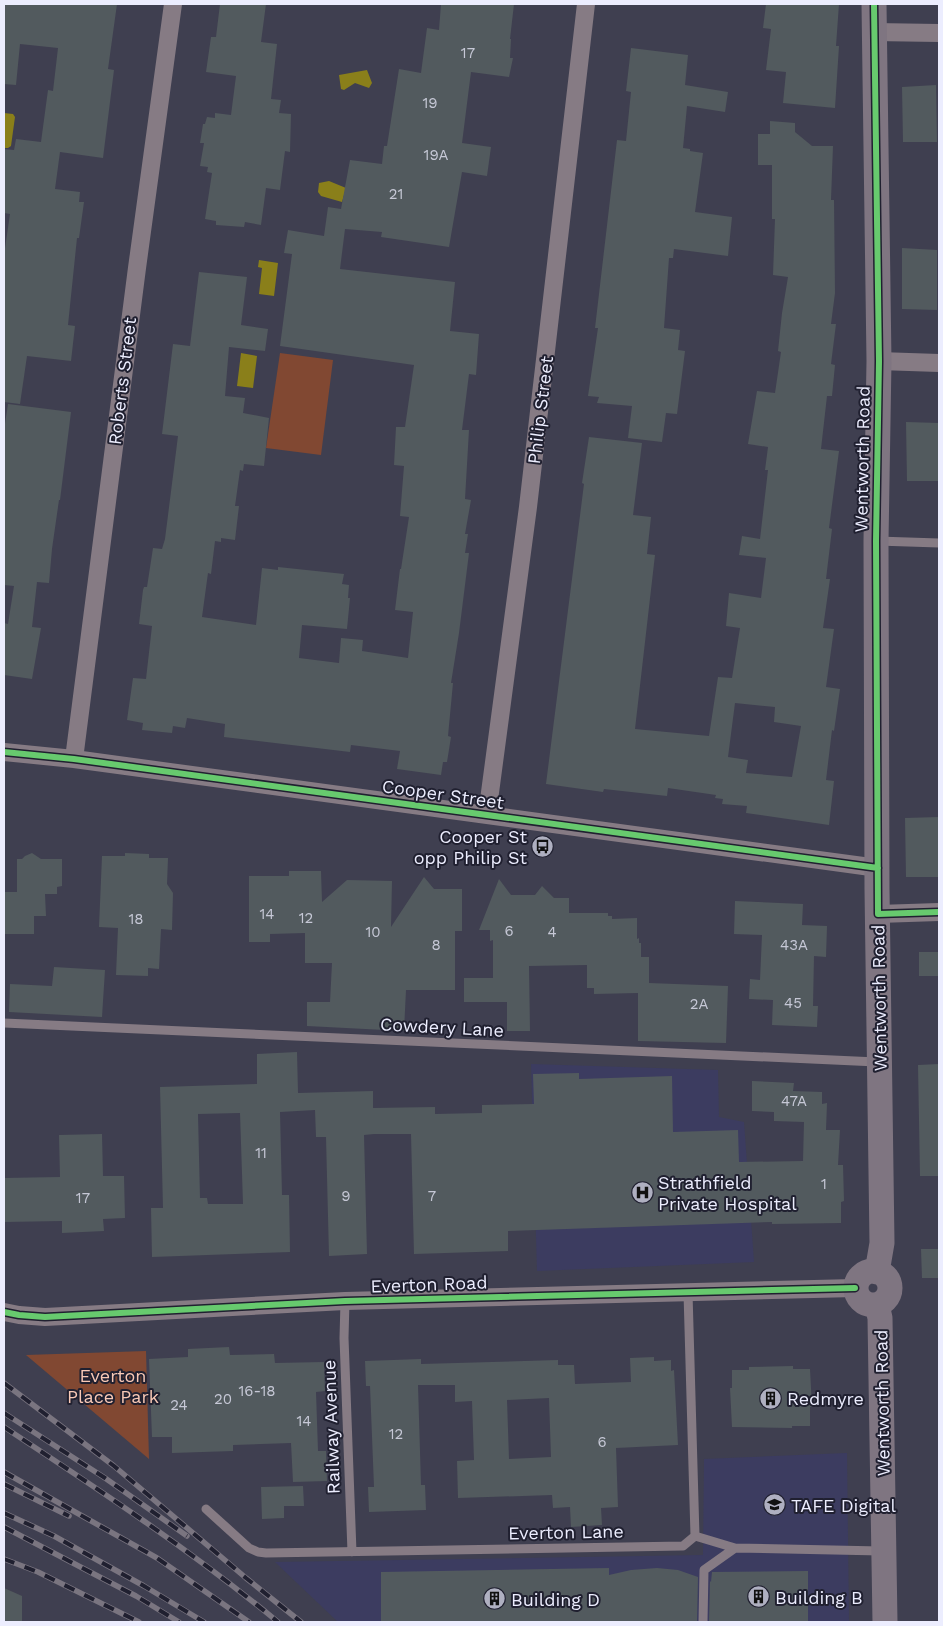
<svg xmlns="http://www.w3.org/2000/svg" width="943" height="1626" font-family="'Work Sans',sans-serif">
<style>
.built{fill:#3c3c60}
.green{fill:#814832}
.water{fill:#8a7f1a}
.building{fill:#525a5e;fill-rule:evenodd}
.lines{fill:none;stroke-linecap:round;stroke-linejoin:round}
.lane{stroke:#867b84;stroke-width:9}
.street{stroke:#867b84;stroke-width:18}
.secondary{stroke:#7f7581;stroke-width:25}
.rail-casing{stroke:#7a7580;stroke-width:5.5}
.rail{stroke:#202030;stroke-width:4;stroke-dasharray:11;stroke-linecap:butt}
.cycleway-casing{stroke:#202030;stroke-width:9}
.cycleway{stroke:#67ca6e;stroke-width:6}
.labels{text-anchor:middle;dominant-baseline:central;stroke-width:4;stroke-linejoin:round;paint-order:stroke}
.number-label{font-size:15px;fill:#c6c8d6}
.street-label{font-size:18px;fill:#ecedfe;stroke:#202030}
.poi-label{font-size:18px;fill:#ecedfe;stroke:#202030;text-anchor:start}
.park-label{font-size:18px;fill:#f9c9b6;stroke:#202030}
</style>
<rect width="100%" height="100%" fill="#3f3f50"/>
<!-- built -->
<path class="built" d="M531 1064 718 1070 719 1117 744 1122 754 1262 537 1271Z
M847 1453 849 1622H338L275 1562 703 1555 704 1459Z"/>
<!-- green -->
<path class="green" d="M280 353 333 360 321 455 266 448Z
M146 1351 149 1459 26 1355Z"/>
<!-- water -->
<path class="water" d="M367 70 372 83 369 88 355 83 344 90 341 89 339 75Z
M4 113 13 114 15 117 11 146 8 148H4Z
M329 181 346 188 342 202 321 196 318 192 319 183Z
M259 260 278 263 274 296 259 294 262 268 258 267Z
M241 353 257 356 253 388 237 386Z"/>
<!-- building -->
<path class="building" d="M4 4H117L108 69 114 70 103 158 60 152 55 189 80 192 79 202H84L79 238H77L68 325 75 326 71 361 27 356 20 404 4 402V255L10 214 4 213V149L14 150 16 139 41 142 48 90 53 91 58 48 20 44 16 85 4 84Z
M220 4H266L261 42 277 44 271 99 281 100 279 113 291 114 290 152 285 151 280 190 266 188 261 225 245 222 244 227 216 225V221L205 219 212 173 207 172 208 167 200 166 204 143H200L203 124H205L207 117 215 118V113L231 115 236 76 206 72 211 37H216Z
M441 4H514L510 39H511L510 58H513L509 77 471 72 462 143 491 147 487 176 462 172 449 247 381 237 382 232 345 229 340 269 455 282 450 331 479 334 476 375 469 374 462 430H469L465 499 471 500 465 534H468L465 553H469L459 633 451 683H453L448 736 451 737 447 762H443L441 775 397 769 400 751 351 745 350 752 224 737 225 724 187 718 185 728 173 726 172 733 142 730 143 723 127 720 133 678 146 679 152 626 139 624 143 590 144 587H147L153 548 162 549 165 539 178 436 162 434 173 344 190 346 199 272 247 277 241 325 268 329 265 351 229 347 225 396 245 398 243 413 269 418 264 466 244 464 243 471 240 470 235 506H239L235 540 221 538V542L215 541 211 574 208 573 202 617 256 625 262 568 278 570V567L344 574 342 584 349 585 348 598H350L347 629 302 625 299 658 339 663 341 638 363 640 362 651 408 658 413 612 395 610 400 569H401L409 517 400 516 404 466 394 465 396 427H405L414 365 280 346 292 254 284 253 288 230 324 236 328 207 341 209 350 160 382 164 384 146H387L399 69 421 73 427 28 439 30Z
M766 4H839L836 46H839L835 108 783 103 786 72 766 70 771 29 763 28Z
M631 48 688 55 685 85 728 92 725 112 687 106 683 148 690 149V151L703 153 695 212 732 217 728 256 674 249 673 258H669L664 328 680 330 678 350 685 351 677 414 666 413 662 442 628 438 632 406 597 403 599 397 588 396 598 328H595L617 140 626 141 631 92 626 91Z
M936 85 937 142H903L902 87Z
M770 121 795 123V132L812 146H833L831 200H834L835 293 831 324H836L831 364 835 365 832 396H827L821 449 839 451 829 528 832 529 826 579H830L823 628 834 629 826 687 840 689 834 731 832 730 826 780 834 781 829 825 746 813 747 806 722 804 723 799 715 798 716 795 668 788 667 796 604 789 603 792 546 784 584 484 582 483 589 437 642 443 633 515 651 517 647 554 655 555 635 729 709 736 718 677 732 678 740 628 726 626 729 593 761 598 766 558 739 555 742 536 760 539 768 470H765L768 447 748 444 757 391 775 393 781 352 778 351 782 313 788 277 773 275 775 219H772V165H758V134H770ZM735 703 775 707 774 722 801 726 792 777 746 773 748 760 728 757Z
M902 248 937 250V310L902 309Z
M8 404 71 412 60 500H59L52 549 49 583 37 582 32 627 41 628 32 679 4 675V623L8 624 14 586 4 585V430Z
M906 422 939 423V481H907Z
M939 817V877H906L905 818Z
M32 853 41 859H62V886L57 887V894H45L46 916H34V934H5L4 892H17V859H22L25 856Z
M125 853 149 854V858H168L167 884 173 893 172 930 161 929 159 969 148 968V976L116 975 118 928 99 927 102 856H125Z
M289 871H321L322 902 347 880 392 881 391 927 424 877 434 889H462V931H455V990H406L404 1031 307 1026V1002H330L332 963H305V933L270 934V942H249V876H289Z
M499 879 511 895H535L542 886 554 898H569V913H608V916H612V919L637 918V939L639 938V943H641V957H649V983L728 986 726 1043 638 1041V993L594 994V988H587V965L529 966 530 1031H507V1002H464V978H493V940L490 941V930H479Z
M735 901 803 904 802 925 827 926 826 957 814 956 813 1006H818L817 1027 772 1025 773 1000 749 999 750 979 760 980 762 935 734 934Z
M919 952H939V976H919Z
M54 967 105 970 102 1017 9 1012 10 984 52 986Z
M297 1052 298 1093 373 1091V1108L435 1107V1114L482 1113V1105L534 1104 533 1074 579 1073V1079L672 1076 673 1132 738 1130 739 1162 803 1161 804 1122 774 1121V1112L752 1111V1081L794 1083 793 1091 822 1092V1104L827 1103 826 1130H840L838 1165H843L844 1201 841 1202V1223L772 1224V1222L508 1231V1251L414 1254 411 1134H374L364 1135 367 1254 329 1256 326 1137H316L315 1110 280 1112 282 1195H289L290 1252 152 1257 151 1208H163L160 1087 257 1084V1054ZM240 1113 243 1204H208L207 1198H200L198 1114Z
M939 1064V1176H920L918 1065Z
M102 1134 103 1176H124L125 1218 103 1219 104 1231 62 1233V1221L4 1222V1178L60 1177 59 1135Z
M921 1249H939V1278H922Z
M229 1347 230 1355 274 1354 275 1363 324 1362 325 1391 316 1392 318 1451H326L327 1481 293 1482 291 1443 233 1445V1451L172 1453V1437H152L149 1359 188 1357V1349Z
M654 1357V1361L671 1360V1371L674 1370 678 1445 616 1448 618 1507 601 1508 602 1525 571 1527 570 1507 553 1508 552 1495 458 1498 457 1461 474 1460 472 1401 455 1402V1385H418L421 1485H425L426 1510 369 1512 368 1487H374L370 1386H366L365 1361 421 1359V1364L558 1360V1365H574L575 1384 631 1382 630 1358ZM549 1398 551 1457 509 1459 507 1400Z
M793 1366V1369H810L812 1407H810V1426H792V1428L732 1427 730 1388H732V1370H749V1367Z
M303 1486 304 1506H284V1518L262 1519 261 1487Z
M609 1568V1575L631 1570 657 1568 678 1570 698 1577 697 1622H381V1572Z
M808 1571V1622H709L710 1581 711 1582 712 1572Z
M4 1588 22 1596V1622H4Z"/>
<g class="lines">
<!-- lane -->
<path class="lane" d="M877 541 939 543
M4 1023 877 1062
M345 1301 344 1338 352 1552
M206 1509 249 1548 258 1552 266 1553 683 1546 695 1536 688 1293
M695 1536 735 1548
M703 1622 704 1570 735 1548 881 1551"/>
<!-- street -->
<path class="street" d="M873 32 939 33
M879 361 939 363
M4 752 74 759 878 868
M74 759 137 268 173 4
M487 815 528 507 586 4
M878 914 939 912
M4 1312 19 1315 45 1317 345 1301 855 1288"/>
<!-- secondary -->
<path class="secondary" d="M874 4 879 361 876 541 877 889 882 1243 877 1272
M856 1288a17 17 0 1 1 34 0a17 17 0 1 1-34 0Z
M877 1305 880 1318 885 1622"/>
<defs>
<path id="rail" d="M4 1383 114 1466 246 1578 301 1622
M4 1413 105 1478 187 1536
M4 1427C98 1489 192 1551 278 1622
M4 1472 157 1558 249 1622
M4 1484 69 1516
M4 1513 54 1536 144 1586 204 1622
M4 1527 136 1596 179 1622
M4 1559 38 1572 139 1622"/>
</defs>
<!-- rail casing -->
<use href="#rail" class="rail-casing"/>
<!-- rail -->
<use href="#rail" class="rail"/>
<defs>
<path id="cycleway" d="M874 4 879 361 876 541 878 914 939 912
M4 752 74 759 878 868
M4 1312 19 1315 45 1317 345 1301 855 1288"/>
</defs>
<!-- cycleway casing -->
<use href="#cycleway" class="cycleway-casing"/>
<!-- cycleway -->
<use href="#cycleway" class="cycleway"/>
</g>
<!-- icons -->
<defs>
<symbol id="bus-disc" viewBox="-11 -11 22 22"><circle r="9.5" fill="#afb0c1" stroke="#202030"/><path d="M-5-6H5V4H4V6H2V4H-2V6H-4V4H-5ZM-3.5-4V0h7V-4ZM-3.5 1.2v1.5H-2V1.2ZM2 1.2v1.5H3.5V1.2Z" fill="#111"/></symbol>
<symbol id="hospital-disc" viewBox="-11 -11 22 22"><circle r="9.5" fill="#afb0c1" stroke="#202030"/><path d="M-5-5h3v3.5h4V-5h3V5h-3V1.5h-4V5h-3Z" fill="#111"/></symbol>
<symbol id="building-disc" viewBox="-11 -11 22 22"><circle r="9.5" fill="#afb0c1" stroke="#202030"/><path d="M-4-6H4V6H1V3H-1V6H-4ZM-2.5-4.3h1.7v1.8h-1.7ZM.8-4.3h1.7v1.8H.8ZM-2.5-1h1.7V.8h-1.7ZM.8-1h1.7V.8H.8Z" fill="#111"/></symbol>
<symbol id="university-disc" viewBox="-11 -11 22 22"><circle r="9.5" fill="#afb0c1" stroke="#202030"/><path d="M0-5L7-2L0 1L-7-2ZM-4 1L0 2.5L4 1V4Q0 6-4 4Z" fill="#111"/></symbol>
</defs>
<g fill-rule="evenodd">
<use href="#bus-disc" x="530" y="834" width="25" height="25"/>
<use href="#hospital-disc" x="630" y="1180" width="25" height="25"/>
<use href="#building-disc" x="758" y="1386" width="25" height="25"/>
<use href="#university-disc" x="762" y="1492" width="25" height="25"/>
<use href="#building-disc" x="746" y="1584" width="25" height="25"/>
<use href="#building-disc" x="482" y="1586" width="25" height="25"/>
</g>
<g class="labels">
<!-- number labels -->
<g class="number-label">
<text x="468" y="53">17</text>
<text x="430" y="103">19</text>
<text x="436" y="155">19A</text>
<text x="396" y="194">21</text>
<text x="267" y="914">14</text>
<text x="306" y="918">12</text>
<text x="136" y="919">18</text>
<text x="509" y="931">6</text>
<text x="373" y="932">10</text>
<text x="552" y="932">4</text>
<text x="436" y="945">8</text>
<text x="794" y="945">43A</text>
<text x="793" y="1003">45</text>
<text x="699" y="1004">2A</text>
<text x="794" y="1101">47A</text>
<text x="261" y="1153">11</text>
<text x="824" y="1184">1</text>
<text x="346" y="1196">9</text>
<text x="432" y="1196">7</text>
<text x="83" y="1198">17</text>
<text x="257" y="1391">16-18</text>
<text x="223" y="1399">20</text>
<text x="179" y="1405">24</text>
<text x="304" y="1421">14</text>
<text x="396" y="1434">12</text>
<text x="602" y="1442">6</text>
</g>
<!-- street labels -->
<g class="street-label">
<text transform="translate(122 381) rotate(-83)">Roberts Street</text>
<text transform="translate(540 410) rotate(-83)">Philip Street</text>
<text transform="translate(862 459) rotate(-89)">Wentworth Road</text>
<text transform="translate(443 794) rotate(8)">Cooper Street</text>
<text transform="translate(879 998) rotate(-91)">Wentworth Road</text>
<text transform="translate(442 1027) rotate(3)">Cowdery Lane</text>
<text transform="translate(429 1284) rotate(-2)">Everton Road</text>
<text transform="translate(882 1403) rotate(-91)">Wentworth Road</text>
<text transform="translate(331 1427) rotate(-92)">Railway Avenue</text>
<text transform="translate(566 1532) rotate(-1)">Everton Lane</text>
</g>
<!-- poi labels -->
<g class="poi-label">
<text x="527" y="836" text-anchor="end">Cooper St<tspan x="527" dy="21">opp Philip St</tspan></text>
<text x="658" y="1182">Strathfield<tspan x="658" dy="21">Private Hospital</tspan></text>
<text x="787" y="1398">Redmyre</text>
<text x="791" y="1505">TAFE Digital</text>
<text x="775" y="1597">Building B</text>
<text x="511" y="1599">Building D</text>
</g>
<!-- park labels -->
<g class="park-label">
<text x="113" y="1375">Everton<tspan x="113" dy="21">Place Park</tspan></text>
</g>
</g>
<!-- border -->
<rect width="943" height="1626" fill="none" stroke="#ecedfe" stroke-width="10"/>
</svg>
